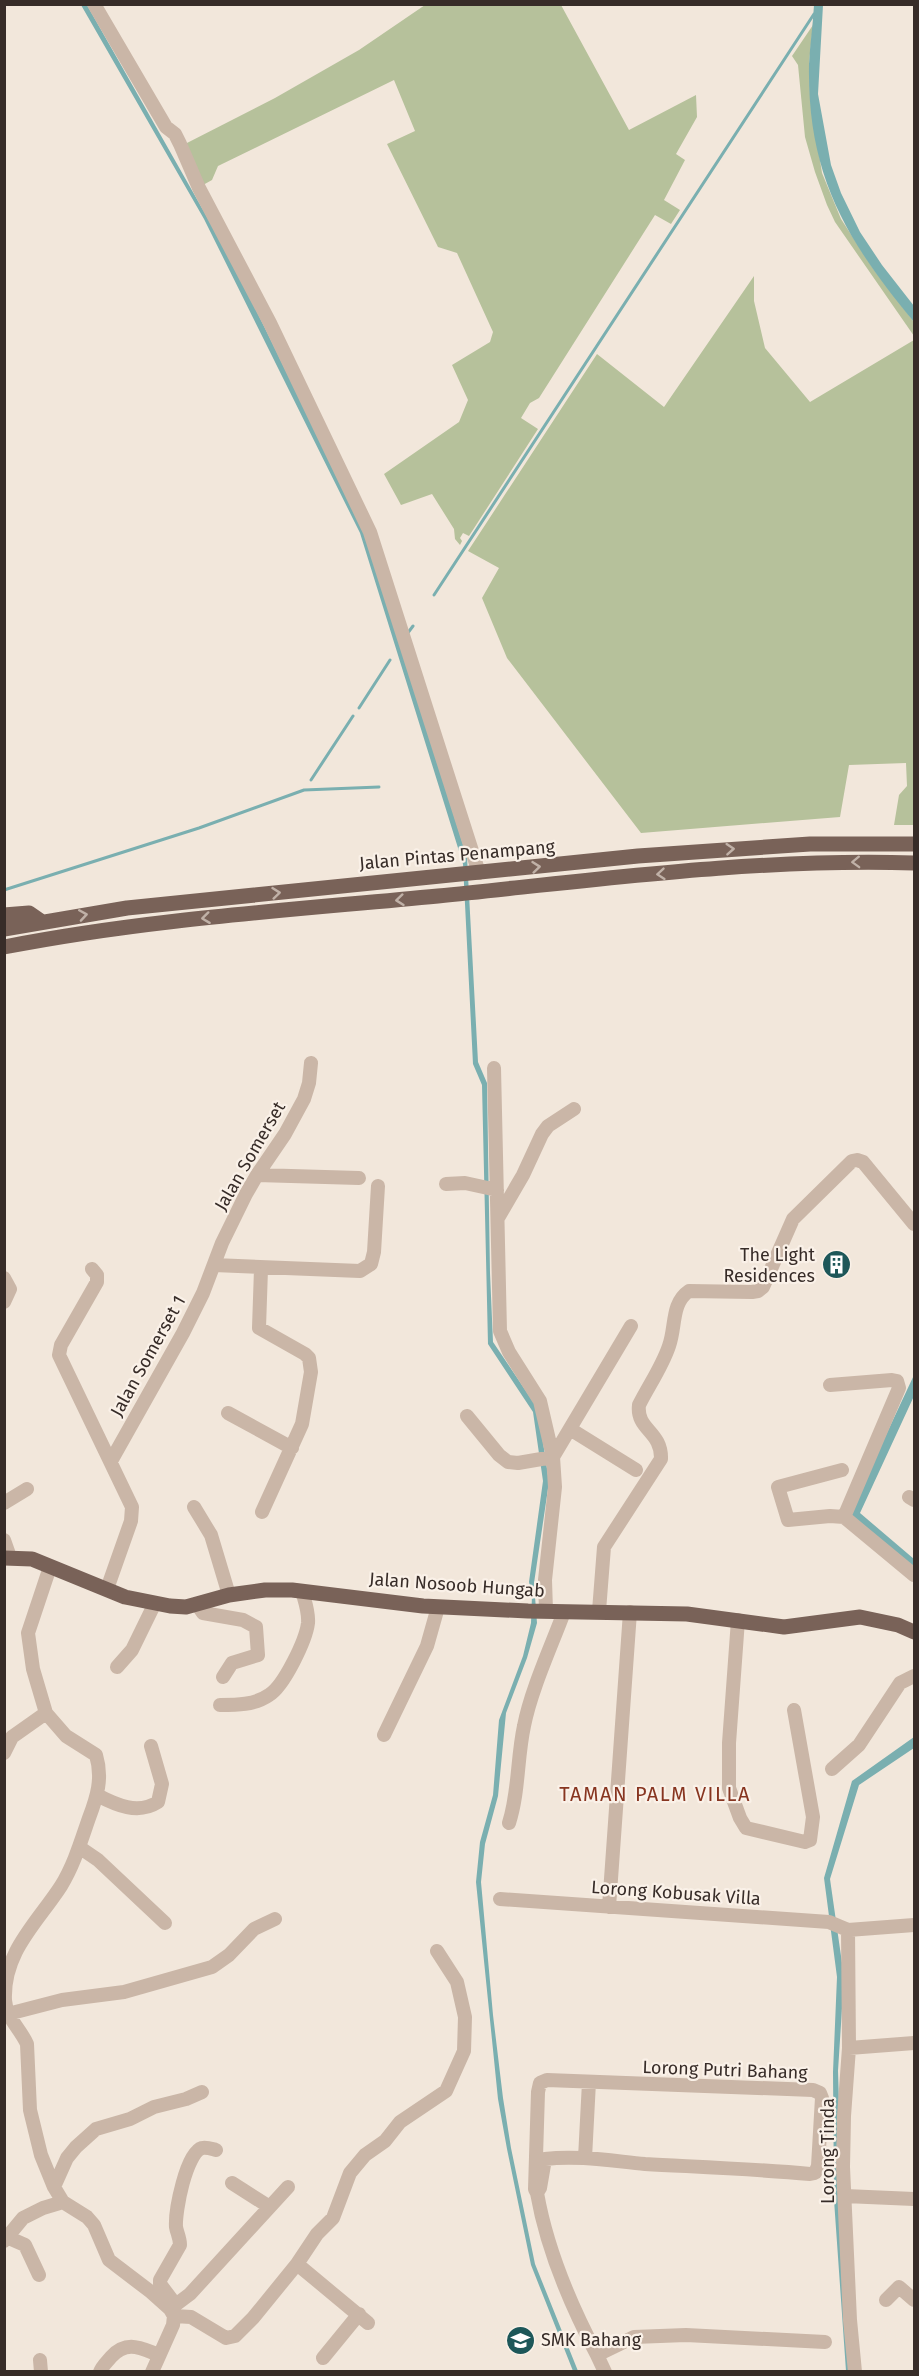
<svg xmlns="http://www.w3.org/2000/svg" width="919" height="2376" font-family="'Fira Sans',sans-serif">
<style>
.green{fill:#b6c19b}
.water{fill:#7aafb0}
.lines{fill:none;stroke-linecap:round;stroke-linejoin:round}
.stream{stroke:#7aafb0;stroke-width:3}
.minor{stroke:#cab6a7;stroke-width:14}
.major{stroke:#796258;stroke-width:15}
.oneway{stroke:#c0b1a7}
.labels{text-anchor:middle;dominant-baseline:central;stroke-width:4.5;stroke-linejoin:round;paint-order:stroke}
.street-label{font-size:18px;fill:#372c28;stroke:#faf1e8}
.poi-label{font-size:18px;fill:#372c28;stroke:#faf1e8;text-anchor:end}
.neighbourhood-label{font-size:20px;letter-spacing:1.5px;fill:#873520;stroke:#faf1e8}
</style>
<rect width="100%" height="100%" fill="#f2e7db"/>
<!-- green -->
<path class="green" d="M425 5H561L629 130 696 95 697 117 676 154 685 160 664 200 680 210 671 224 655 215 539 398 530 403 521 418 538 429 469 536 463 533 460 538 462 541 460 545 455 539 454 529 432 494 401 505 384 474 459 422 468 400 452 365 490 342 493 332 457 253 438 247 387 144 415 131 394 80 218 166 212 180 203 185 185 144 275 98 359 50Z
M813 25 809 63 810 94 822 173 841 219 874 270 914 322V336L835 222 827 205 815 172 805 137 798 65 792 56Z
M754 276V301L765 348 810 402 914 340V825H894L899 795 907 786 906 763 849 765 840 817 641 833 507 658 482 598 499 568 468 551 597 354 664 407Z"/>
<!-- water -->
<path class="water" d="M81 5H87L232 261 366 534 467 857 478 1062 487 1083 490 1273 493 1342 538 1409 549 1482 534 1583 537 1623 527 1658 506 1713 498 1796 485 1844 481 1882 493 2015 503 2098 511 2148 535 2264 578 2371H573L531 2265 507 2149 498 2099 476 1882 480 1842 493 1795 499 1720 523 1656 531 1623 532 1595 529 1582 543 1481 533 1412 488 1344 482 1085 473 1064 463 864 360 533 204 219Z
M814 5H823L818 94 831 165 841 193 860 232 882 265 914 306V322C846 240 807 175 809 64 810 44 813 24 814 5Z
M914 1375V1396L860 1513 914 1559V1571L848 1516Z
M914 1737V1748L859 1785 830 1879 844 1977 838 2071 842 2200 852 2371H846L834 2200 833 2072 837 1977 824 1878 852 1781Z"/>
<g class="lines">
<!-- stream -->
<path class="stream" d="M434 595 814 14
M407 634 413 626
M359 708 390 660
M311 780 353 716
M4 890 199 828 304 790 379 787"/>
<!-- minor -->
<path class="minor" d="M94 4 166 127 175 134 180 144 199 188 270 323 370 532 479 873
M494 1068 500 1331 509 1352 540 1401 553 1457 555 1487 545 1580 546 1611
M257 1175 359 1178
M446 1184 465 1183 497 1190
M498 1218 523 1175 542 1134 548 1126 574 1109
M214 1265 360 1271 371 1264 374 1252 378 1186
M92 1269 97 1275V1282L61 1345 59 1355 132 1507 131 1521 107 1589
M261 1269 259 1328 305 1354 309 1358 311 1372 302 1424 262 1512
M4 1278 10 1289 4 1302
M830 1385 892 1380 897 1381 899 1388 844 1517
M228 1413 292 1448
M467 1416 499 1455 508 1462 518 1463 553 1457 631 1326
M570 1429 636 1470
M111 1461 183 1333 203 1293 222 1243 246 1194 257 1175 285 1134 304 1099 309 1083 311 1063
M842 1470 778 1487 788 1520 830 1516 844 1517 914 1575
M909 1497 914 1500
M4 1503 27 1489
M194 1507 211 1535 229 1595
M4 1540 10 1557
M50 1567 28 1633 33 1669 46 1713 66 1736 96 1755C103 1778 97 1797 89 1818 81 1841 74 1865 61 1886 37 1923 3 1952 5 2000 6 2018 20 2028 27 2044L30 2110 41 2155 54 2187 63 2202 87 2217 94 2225 109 2260 151 2292 170 2309 174 2316 173 2325 152 2372
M197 1604 203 1613 243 1620 256 1627 258 1655 232 1663 223 1677
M599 1611 604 1547 661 1459C662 1431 636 1430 639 1405 649 1385 662 1367 669 1346 676 1327 671 1303 689 1291L752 1292 758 1291 763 1287 793 1219 852 1161 857 1160 863 1162 914 1224
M738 1620 729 1743V1788L740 1818 746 1828 805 1842 810 1840 813 1817 794 1710
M117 1667 132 1650 154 1605
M220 1705C236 1705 255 1705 269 1695 284 1686 306 1640 308 1623 309 1612 305 1602 302 1591
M384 1735 427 1646 438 1607
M4 1753 12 1737 46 1713
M832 1769 859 1745 900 1683 914 1676
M97 1795C116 1805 138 1815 158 1802L162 1784 151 1746
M509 1823C519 1792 517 1758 524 1726 531 1690 551 1647 564 1612
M79 1847 98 1860 165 1923
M500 1899 829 1922 848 1930
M609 1907 630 1612
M848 1930 849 2048 844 2116 843 2167 850 2320 855 2372
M848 1930 914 1925
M4 2015 62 2000 124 1992 212 1967 229 1955 254 1929 275 1919
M849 2048 914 2043
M547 2080 813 2090 820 2093 822 2098 818 2166 815 2173 810 2174C755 2169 700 2167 645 2164 612 2161 578 2155 545 2159L540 2188 537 2193 535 2189 538 2092 540 2083Z
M585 2158 589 2082
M232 2183 268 2206
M54 2187 67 2158 76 2147 96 2129 130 2119 154 2107 186 2099 202 2092
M537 2193C547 2250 570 2304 597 2355
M845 2196 914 2199
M9 2238 25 2245 39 2275
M4 2241 23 2218 43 2208 63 2202
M297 2264 368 2323
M886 2300 899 2287 914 2300
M175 2304 160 2284V2280L180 2245C180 2238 177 2233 176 2227 175 2211 186 2153 202 2148 207 2147 212 2149 216 2150
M170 2309 190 2294 288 2187
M174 2316 191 2317 226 2338 235 2336 253 2318 297 2264 317 2234 333 2218 350 2173 365 2155 385 2141 400 2122 446 2091 464 2051 465 2017 457 1982 437 1951
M323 2358 359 2314
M40 2360 41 2372
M100 2372C102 2366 107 2362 111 2357 127 2340 140 2348 159 2355
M605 2372 597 2355 634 2337 686 2335 825 2342"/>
<!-- major -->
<path class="major" d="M4 915 29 913 42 922
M4 929 127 908 638 856 810 844H914
M4 947C147 919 293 910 438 896 596 880 756 858 914 863
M4 1558 32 1559 125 1597 170 1606 186 1607 229 1595 265 1590H292L423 1606 528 1611 687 1614 784 1627 860 1617 898 1625 914 1632"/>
</g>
<!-- one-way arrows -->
<defs><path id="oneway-chevron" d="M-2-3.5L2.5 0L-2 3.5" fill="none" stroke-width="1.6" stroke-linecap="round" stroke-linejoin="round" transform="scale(1.5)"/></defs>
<g class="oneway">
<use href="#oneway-chevron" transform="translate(730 849) rotate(-4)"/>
<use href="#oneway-chevron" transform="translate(856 862) rotate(178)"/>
<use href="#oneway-chevron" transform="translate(536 867) rotate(-6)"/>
<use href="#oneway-chevron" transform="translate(661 874) rotate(175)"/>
<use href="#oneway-chevron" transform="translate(276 893) rotate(-6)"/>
<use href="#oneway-chevron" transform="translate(400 900) rotate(174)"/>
<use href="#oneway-chevron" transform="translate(83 915) rotate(-9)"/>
<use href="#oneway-chevron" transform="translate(206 918) rotate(173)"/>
</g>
<!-- icons -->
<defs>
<symbol id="building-disc" viewBox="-11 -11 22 22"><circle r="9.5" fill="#1d5759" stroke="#faf1e8"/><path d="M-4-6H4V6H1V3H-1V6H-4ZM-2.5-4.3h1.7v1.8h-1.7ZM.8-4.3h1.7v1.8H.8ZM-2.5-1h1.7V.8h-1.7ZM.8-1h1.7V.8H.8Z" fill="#fff"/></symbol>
<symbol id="school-disc" viewBox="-11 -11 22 22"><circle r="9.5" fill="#1d5759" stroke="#faf1e8"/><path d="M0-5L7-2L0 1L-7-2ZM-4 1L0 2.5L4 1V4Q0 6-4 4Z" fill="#fff"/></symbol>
</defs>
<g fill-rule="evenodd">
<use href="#building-disc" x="820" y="1248" width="33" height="33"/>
<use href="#school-disc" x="504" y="2324" width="33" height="33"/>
</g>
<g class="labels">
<!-- street labels -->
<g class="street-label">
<text transform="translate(457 855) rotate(-5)">Jalan Pintas Penampang</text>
<text transform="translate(250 1156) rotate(-60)">Jalan Somerset</text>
<text transform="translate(148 1356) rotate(-61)">Jalan Somerset 1</text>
<text transform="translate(457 1585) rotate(4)">Jalan Nosoob Hungab</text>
<text transform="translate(676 1893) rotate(4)">Lorong Kobusak Villa</text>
<text transform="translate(725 2070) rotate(2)">Lorong Putri Bahang</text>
<text transform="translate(828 2151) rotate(-90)">Lorong Tinda</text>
</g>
<!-- poi labels -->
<g class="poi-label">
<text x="815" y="1255">The Light<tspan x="815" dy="21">Residences</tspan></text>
<text x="541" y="2340" text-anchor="start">SMK Bahang</text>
</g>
<!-- neighbourhood labels -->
<g class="neighbourhood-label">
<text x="655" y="1794">TAMAN PALM VILLA</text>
</g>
</g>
<!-- border -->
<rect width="919" height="2376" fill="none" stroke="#372c28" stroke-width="12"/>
</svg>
